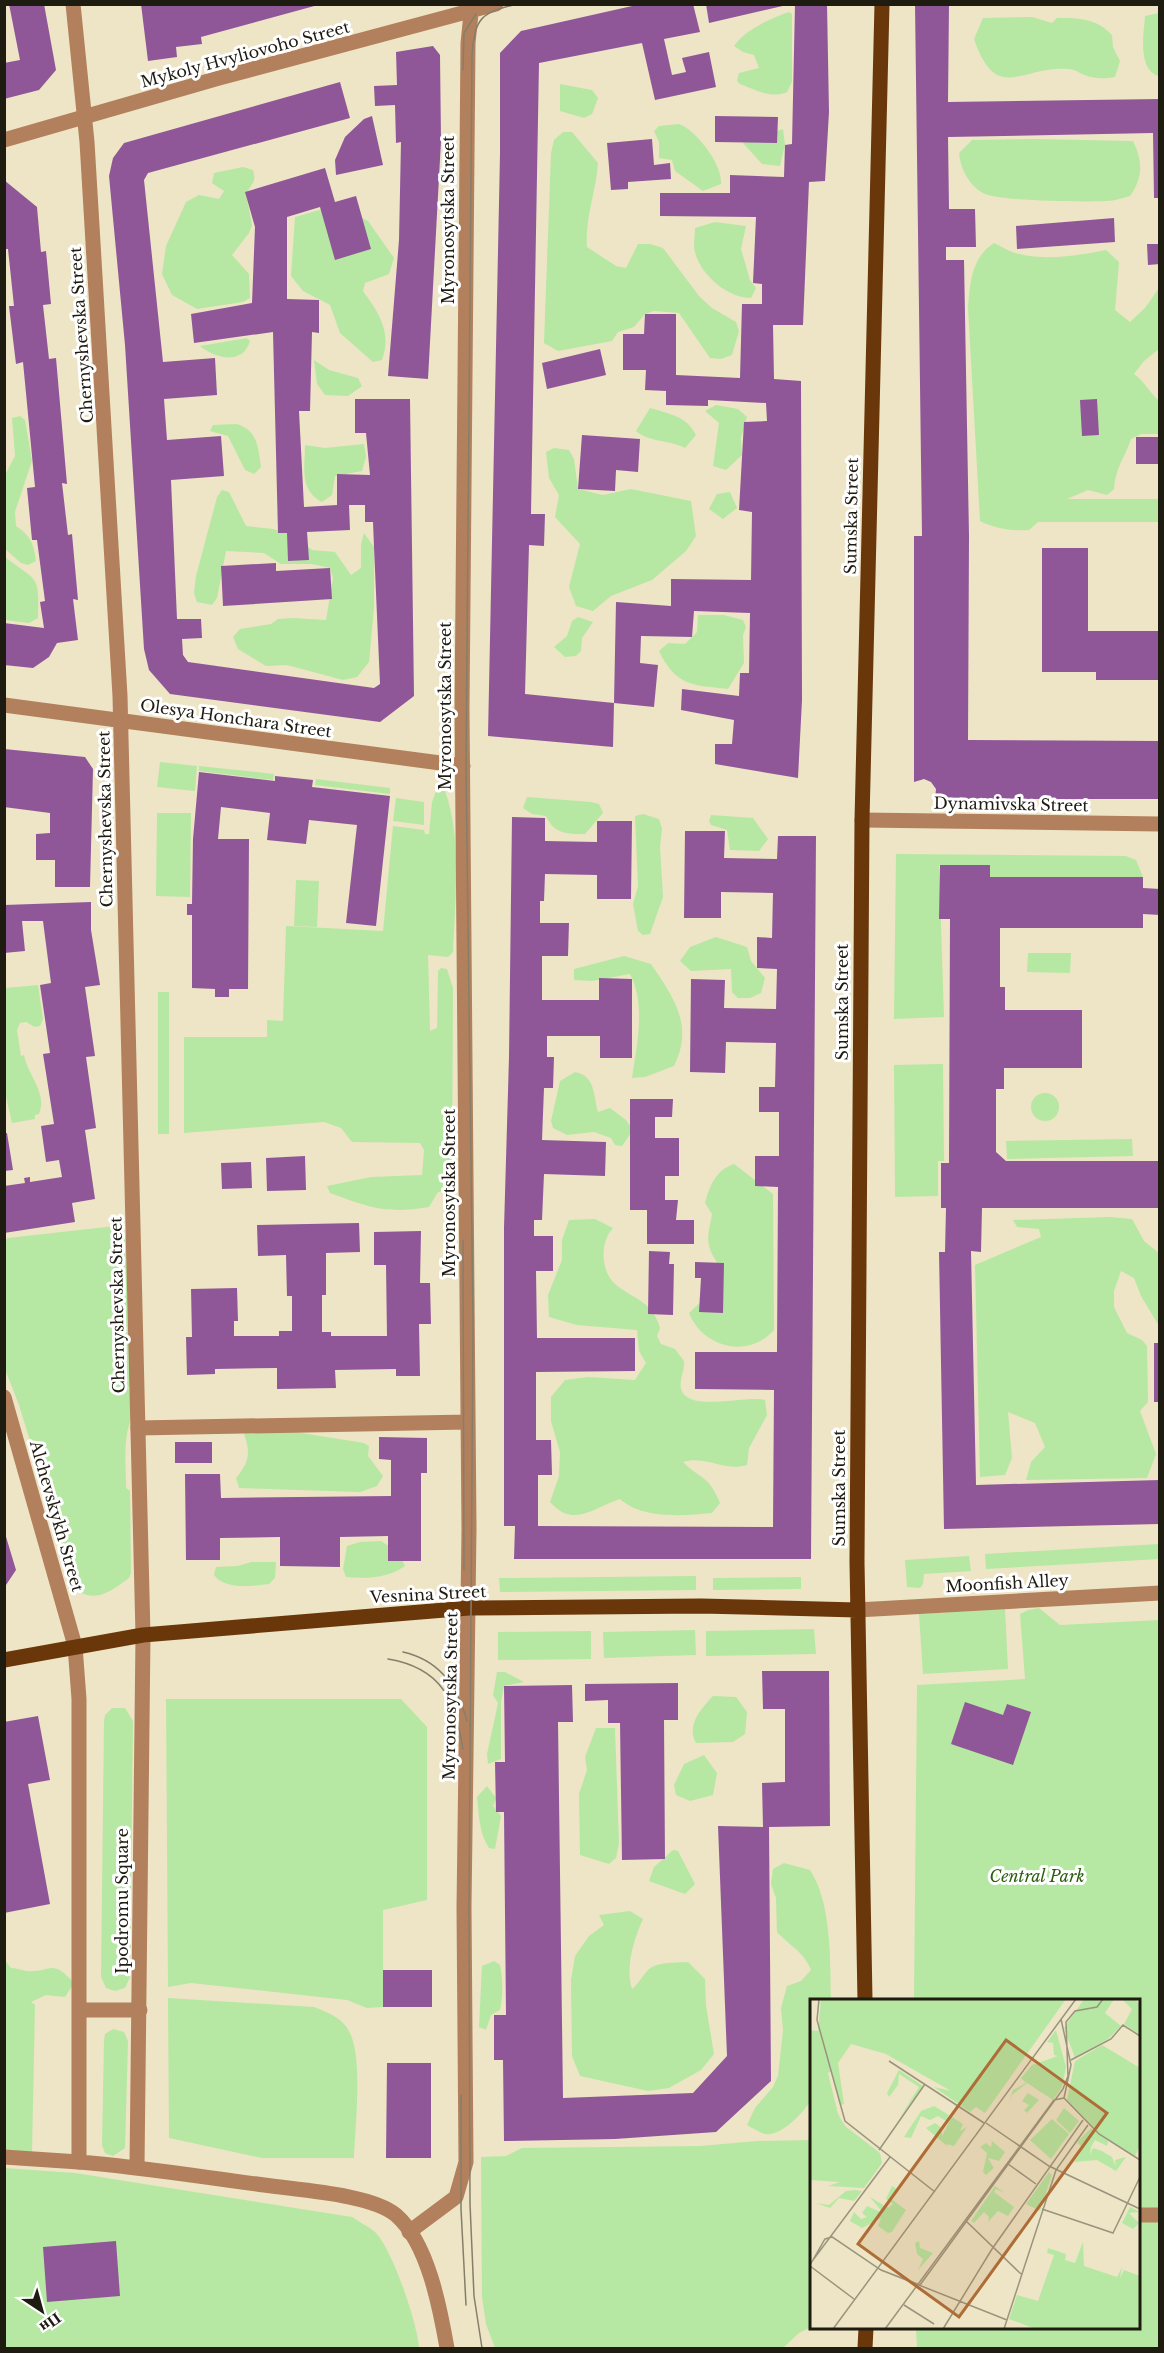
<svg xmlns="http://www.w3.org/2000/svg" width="1164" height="2353" font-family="'Libre Baskerville',serif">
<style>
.green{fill:#b6e8a3}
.building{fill:#8f5798}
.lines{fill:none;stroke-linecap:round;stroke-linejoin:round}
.pedestrian{stroke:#b3805d;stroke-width:15}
.minor{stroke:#b3805d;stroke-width:15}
.tertiary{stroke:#b3805d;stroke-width:15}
.primary{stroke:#6a370a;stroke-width:15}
.tram{stroke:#857f6a;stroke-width:1.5}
.labels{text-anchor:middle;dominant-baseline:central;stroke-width:6;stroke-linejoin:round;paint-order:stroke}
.street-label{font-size:16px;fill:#1e1b10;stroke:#fff}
.park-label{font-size:16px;font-style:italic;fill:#2b5c0f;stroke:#fff}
.inset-road{fill:none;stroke:#9a947d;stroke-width:1.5}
.view{fill:#ae6d37;fill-opacity:0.15;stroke:#ae6d37;stroke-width:3}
.inset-edge{fill:none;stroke:#1e1b10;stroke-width:3}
</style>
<rect width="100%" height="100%" fill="#ede5c6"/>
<!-- green -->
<path class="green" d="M789 12 792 14V82L787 92C771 99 756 90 740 84L737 81 739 73 759 68 754 55 743 52 734 46C745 30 771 18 789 12Z
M1159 13 1160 80H1158V76C1137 68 1144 33 1145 16Z
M1032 17 1052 23 1057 18C1079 18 1096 18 1112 35L1113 47 1120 61 1115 77C1102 79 1094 79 1082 74 1078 72 1074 69 1069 69 1021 65 997 105 974 39L983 18Z
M560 84 592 90 598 98 592 114 584 118 560 111Z
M679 124C696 130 723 165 721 184L703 191 675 171 672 160 659 158V142L654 131 659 126Z
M783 129 785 145 780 166 762 164 743 143Z
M563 132H572L598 163C596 192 585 217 587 247L616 266 626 268 638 244H650L663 248 699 296 712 308 736 322 739 331 732 355 721 359 710 358 679 313 654 311 645 314 634 327 618 332 612 341 558 351 544 343 551 153 554 140Z
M1037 139 1133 141C1143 161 1143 178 1130 196 1122 198 1114 201 1107 201 1086 202 995 202 981 192 968 184 960 167 959 153L972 140Z
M243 167 253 170C257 182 251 184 246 194L252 225 249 233 232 255 249 274 250 298 243 302 197 309 172 295 162 274 166 246 186 202 199 195 219 199 224 191 212 183 214 173Z
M326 208H343L368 221 394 258 389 274 365 283 363 291C379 313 392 332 382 360L373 362 340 333 330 305 303 291 291 276 295 217Z
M715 222 746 226 741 249 750 280 756 288 751 298C726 298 697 272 694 247 694 241 695 234 695 228Z
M994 243C1001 246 1008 251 1015 253 1045 261 1076 256 1106 250L1119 262 1115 310 1130 322 1145 308 1159 288V349L1144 361 1134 374C1145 382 1149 392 1159 401V434H1141L1131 439C1124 460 1116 466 1114 489L1107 495 1088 490 1067 499H1159V522H1038L1029 530C1012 531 996 529 980 521L968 308C970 283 971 258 994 243Z
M247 338 250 341C243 365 216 359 200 346Z
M314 360 329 370 358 378 362 386 348 396 325 395 317 384Z
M716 405 738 409 747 417 741 438 742 455 726 470 713 466 719 423 705 411Z
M650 408C669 414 687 416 696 435L685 448C670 440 648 442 636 431Z
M20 416 25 420 32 461 15 512 16 526C30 535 34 544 36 561L28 565 21 563 5 549V475L15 456 12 418Z
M237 424C258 431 258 447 261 467L254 474 245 470 228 436 210 431 213 425Z
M364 444 366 457 362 471 335 476 332 495 322 502C299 489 305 469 305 445L325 448Z
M554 448 569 450 574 459 578 489 603 495 631 489 691 501 696 536 686 551 652 580 611 596 593 611 576 606 569 587 580 544 555 517 559 495 549 478 546 452Z
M222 490 229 492 246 526 273 529 290 534 312 550 335 552 351 575 361 568V544L364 533 374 547V608L369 662 357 677 343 680 287 665 266 666 238 649 233 637 240 629 271 624 278 619 293 618 326 620 333 578 330 568 312 564H281L264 553 226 551 217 598 212 605 197 602 194 593 196 576 217 497Z
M730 492 737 508 723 519 709 509 717 494Z
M5 557C38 583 39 573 38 618L29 623 5 620Z
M698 615H724L743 620 746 627 743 635 744 663 728 689C694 685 676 687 659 651L668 643 685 644 697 632Z
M578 617 593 622 582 638 581 651 576 656 565 657 554 647 567 636 572 621Z
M160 762 197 766 195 791 157 787Z
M199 766 274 774 273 780 199 771Z
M316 779 390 788V794L315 785Z
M436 791H445C462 835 455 904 453 952L448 957 428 955 430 1031 437 1028 438 971 441 968 447 969 453 988 452 1180 447 1191 438 1192 429 1207C386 1214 371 1208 330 1193L327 1186 371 1177 422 1175 424 1150 420 1143 352 1142 341 1128 324 1122 184 1133V1037H267V1020L283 1021 286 926 383 931 393 826 424 830 425 834H429L432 802Z
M527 797 591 802 599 804 603 813 585 834C567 834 554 834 546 816L532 814 523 808Z
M396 798 424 802V825L393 821Z
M157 813H191L190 897 156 896Z
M643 814 659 819 662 829 660 847 663 897 650 934 643 935 638 931 633 904 638 886 635 816Z
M711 815 753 818 768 839 759 851 730 850 727 830 711 825 709 821Z
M896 854 1126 856 1136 860 1143 877H990V865H939L944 1017 894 1019Z
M296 880 319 881 317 927 294 926Z
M716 937 747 947 751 961 765 978 761 993 750 998H738L732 992 731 969 691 971 680 961 690 947Z
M1028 953H1071L1070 973 1027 972Z
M624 956 651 964C674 998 694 1025 674 1066L645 1077 632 1078C637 1044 646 1005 630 974L592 981 574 980V969Z
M38 985 43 1019 40 1026 35 1027 26 1022 20 1023 17 1030 21 1056 24 1055C27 1074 48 1093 39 1114L35 1115V1119L12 1123 5 1092V988Z
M158 992H169V1134H158Z
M943 1064 944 1161H938V1196L895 1197 894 1065Z
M575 1072C596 1076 593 1095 598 1112L610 1108 626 1120 633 1130 622 1146 615 1145 611 1138 594 1132 567 1135 553 1128 551 1121 560 1081Z
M1031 1107a14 14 0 1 1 28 0a14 14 0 1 1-28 0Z
M1132 1139 1133 1156 1007 1159 1006 1141Z
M734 1164 773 1194 774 1330C748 1359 703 1348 689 1313L708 1295 718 1264C704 1243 708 1236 712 1214L705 1203C710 1185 716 1170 734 1164Z
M1110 1217 1132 1219 1144 1241 1159 1253V1326L1141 1296 1134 1278 1121 1271 1114 1291V1307L1127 1333 1142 1340 1147 1346 1148 1402 1140 1411 1156 1454 1147 1478 1026 1480 1031 1462 1045 1447 1035 1423 1008 1412 1012 1458 1005 1475 980 1477 975 1265 1041 1237 1039 1229 1017 1227 1013 1220Z
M595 1219 613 1228C600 1242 600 1270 615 1284 634 1300 652 1300 660 1328L657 1336 661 1344 675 1349 684 1361C685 1370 679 1380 681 1389 688 1413 746 1395 765 1400L767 1415 749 1448 747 1465C725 1472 705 1455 683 1462 701 1480 708 1474 720 1503L712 1513C683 1516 642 1519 620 1499 594 1507 574 1529 550 1502L559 1476 560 1452 551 1421V1397L565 1380 588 1377 635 1380 646 1363 639 1351 637 1330 577 1325 549 1317 548 1295 562 1260V1240L569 1220Z
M115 1226 123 1231 128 1239 133 1382 128 1388C139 1405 130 1417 127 1434 124 1451 126 1471 126 1488L130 1491 131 1573C129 1580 127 1579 122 1583 108 1594 89 1603 75 1587L19 1405 5 1369 4 1241 8 1238Z
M283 1430 364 1443 369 1446 368 1456 383 1476 377 1486 360 1492 239 1488 236 1478C249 1462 251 1454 244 1434L249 1431Z
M381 1541 398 1552 405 1566C388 1578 367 1579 346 1577L343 1569 347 1546 360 1542Z
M1159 1544V1559L986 1569 985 1554Z
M969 1556 971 1571 924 1574 923 1584 920 1588 907 1587 905 1560Z
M251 1562H276L275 1578 269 1584C252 1586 225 1590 214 1575L216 1567 238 1566Z
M696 1576V1590L500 1592 499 1578Z
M801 1577V1589L713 1590V1578Z
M1039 1608 1060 1625 1159 1620V2348H917L916 2328H1138V2000H914L917 1685 1025 1679 1020 1614 1028 1610Z
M1005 1609 1008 1669 923 1674 919 1614Z
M814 1629 816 1654 706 1656V1631Z
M695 1630 696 1655 604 1658 603 1632Z
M591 1631V1659L498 1660V1632Z
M497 1672H505L524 1682 504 1686 501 1702V1759L488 1764 487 1754 498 1703 493 1695Z
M713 1696 736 1697 747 1712 745 1734 733 1742 696 1743C686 1725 701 1709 713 1696Z
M166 1699H401L427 1727V1900L383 1910V2007L367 2008 347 2000 191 1983 168 1987Z
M112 1708H125L133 1721 130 1977 125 1988 115 1991 106 1988 101 1977 104 1721 105 1715Z
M596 1728H615L619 1843 616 1858 609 1864 580 1855 579 1794 587 1770 585 1757Z
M704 1755 717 1773 713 1795 690 1801 676 1795 674 1785 684 1764Z
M487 1786 496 1798 493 1806 501 1816 495 1849 489 1848C479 1833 479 1815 477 1797Z
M673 1850 678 1851 695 1884 685 1894 649 1881 654 1867Z
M784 1863 810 1870C832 1903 830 1962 831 2000H812L811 2100C804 2112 781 2137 765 2134 759 2132 752 2128 747 2125L755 2108 773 2087 778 2076 783 2030 781 2008 787 1986 801 1981 811 1970C804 1952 790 1946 777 1932L776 1898 771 1884 773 1869Z
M630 1911 643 1919C634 1939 625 1967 632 1989 639 1983 642 1977 647 1971 656 1961 676 1963 688 1962L705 1979 706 2006 714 2054 701 2070 669 2088 648 2091 580 2076 572 2056 571 1980 575 1956 589 1936 604 1925 599 1915Z
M4 1959 11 1968C16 1968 21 1970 26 1971 52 1973 51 1957 74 1983L65 1997 46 1995 31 2002 35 2005 32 2152 5 2151Z
M494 1961 500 1965C503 1978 503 1997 500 2010L491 2015 486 2030 479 2027 482 1966Z
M168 1998 314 2007C329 2013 343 2018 350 2033 363 2059 355 2128 354 2158H262L169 2138Z
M113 2029 124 2032 128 2041 125 2148 113 2156 105 2153 102 2145 104 2040 105 2034Z
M811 2140V2327L799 2333 783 2348H495L486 2324 482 2297 481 2157 506 2156 522 2148 700 2146 757 2141Z
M4 2168 75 2173 352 2217C359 2222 368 2226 375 2232 392 2248 418 2325 419 2348H5Z"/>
<!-- building -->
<path class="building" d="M9 4H44L56 70 39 90 4 99V63L20 60Z
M141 4H318V5L201 37 202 44 176 47 177 57 148 61Z
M641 4H693L700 32 664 39 672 75 686 72 682 58 709 52 716 87 655 100 642 43 539 63 531 514H545L544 546 529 545 525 694 614 703 616 602 671 606V579L751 580 752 512 739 510 744 422 767 421 766 403 708 400V406L666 405V391L645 390 646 370H623V334H644L645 314H676V375L740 378 742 304H762V284L753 283 756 217 660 216V193H730V175L784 177 785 145 792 144 795 4H827L829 112 825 181 809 182 803 325H773L774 379 801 381 802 700 798 778 715 764V744H732L734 720 681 710 682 689 739 696 740 673H749L750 613 694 611 692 637 641 636 640 663 658 665 654 707 614 703 613 747 488 736 500 154V53L521 31Z
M706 4H787V5L709 23Z
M915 4H949L948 102 1160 99V198H1154L1153 133 948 137 949 209H975L976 247H946V260H964L969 536 968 740 1160 741V799H935L936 789 931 782 924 779 914 782V536H922Z
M433 46 440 55 441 141 428 379 388 376 399 240 401 142 396 143 395 105 375 106 374 86 397 85 396 52Z
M340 82 350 118 148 173 144 180 163 362 215 358 217 395 164 399 167 440 221 436 224 476 171 480 177 619H201L202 638 182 639 183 655 188 662 374 688 380 684 374 547 373 522H365V505H349L350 530 307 532 309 560 288 561 287 533H278L273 332 194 343 191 314 252 303 255 227 245 192 325 168 335 202 356 196 371 249 335 260 320 207 287 217V299L319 300V333L312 332 310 411H299L304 507 337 505V474L370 475 366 433H355V399H410L414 696 380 722 170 694 149 670 144 649 125 345 109 176 113 158 124 143Z
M372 116 383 165 336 175 335 160 345 137 364 119Z
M715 116 778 117 777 143 715 142Z
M652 139 654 165 670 163 671 179 628 182V189L611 190 607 143Z
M4 180 37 207 41 252 46 251 51 304 43 305 49 359 56 358 67 484 62 483 68 535 72 534 78 600 73 599 78 640 57 643 49 657 33 668 4 665V623L44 628 40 602 45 601 37 540H32L27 488 35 487 23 362 16 364 9 306H14L8 249H4Z
M1114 218 1115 242 1017 249 1016 226Z
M1147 244H1160V264L1148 265Z
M600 349 606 375 547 389 542 363Z
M1097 399 1099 435 1082 436 1080 400Z
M582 435 640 439 638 472 616 470 615 491 578 489Z
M1136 437H1160V464H1136Z
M1042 548H1088V631H1160V680H1096V672H1042Z
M276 563V571L330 568 332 599 223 606 221 566Z
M4 749 85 757 93 769 90 887H55V860H36V834L50 833V813L4 807Z
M199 772 275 781V776L313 780 312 787 390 796 376 926 346 923 357 825 309 820 306 844 267 840 270 813 221 807 218 839H249L248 989H229V997H215V989L192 988V915H187V904H192L193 839Z
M512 817 545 818V841L597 842V821H632L631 899H597V875L545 874 544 901H540V923H569L568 956H542V1000H599V978L632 979V1058H600V1036H547V1057H554L553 1088H544L542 1140 606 1142 605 1176 544 1174 542 1220H534V1236H553V1271H536L537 1338H635V1371L536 1372V1440H551L552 1475H538V1526L773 1527 774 1390 695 1389V1352H777L778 1187 755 1186V1156H779V1112H759V1087H775L776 1043 726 1042 725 1073 690 1072 691 979 725 980 724 1008 776 1009 777 969 757 968V937L772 938 773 893 721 892V918H684L685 831H725L724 858 777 859 778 836H816L811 1559H514L515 1526H504V1228L509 1057Z
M940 865H990V877H1143V888L1160 889V915L1143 914V928H1000V987H1005V1010H1082V1068H1004V1089H996V1152L1006 1161H1160V1208H982L981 1252 971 1251 976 1485 1160 1480V1524L944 1529 939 1252H945L946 1208H941V1163H949L950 919H939Z
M91 902V930L100 985 85 987 95 1056 86 1057 96 1128 85 1130 95 1199 72 1203 75 1222 4 1233V1186L25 1183 24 1178 30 1177V1182L62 1177 59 1160 46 1162 41 1126 54 1124 43 1054 50 1053 40 985 51 983 43 921H22L25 951 4 953V905Z
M630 1099H673L672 1117H655V1138H679V1176H665V1200H678L676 1220H694V1244H647V1210H630Z
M4 1133H7L13 1170 4 1171Z
M305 1156 306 1190 267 1191 266 1158Z
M251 1162 252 1188 222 1189 221 1163Z
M359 1223 360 1252 326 1253V1295H322V1332H331V1336H387L386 1265H374V1232L421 1231 420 1283H430L431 1324H419L420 1376H396V1369L335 1370 336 1388 277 1389V1368L215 1369V1374L187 1375 186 1337H192L191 1289 237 1288 238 1321H234V1336H279V1331H292V1296H287L286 1255 258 1256 257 1225Z
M649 1251 670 1252 669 1264H674L673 1315 648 1314Z
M695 1262 724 1263 723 1313 699 1312 701 1278H695Z
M1154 1343H1160V1402H1154Z
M379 1437 427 1438V1473H421V1561H388V1536L340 1537V1567L280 1566V1537L220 1538V1560H186L185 1474H220L221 1498 391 1496V1460L379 1459Z
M175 1442H212V1463H175Z
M4 1530 16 1570 4 1588Z
M762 1671H829L830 1826 769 1827 771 2081 716 2132 615 2139 504 2141 503 2060H494V2015H506L504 1812H496L495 1762H505L504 1686 572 1685 573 1722H558L563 2098 693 2093 727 2056 718 1826 763 1827 762 1783 785 1782V1709H763Z
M678 1683V1720H664L665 1859 622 1860 620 1723H608V1700L585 1701V1684Z
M965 1702 1003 1715 1007 1704 1031 1712 1013 1765 951 1744Z
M38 1716 50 1780 28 1784 50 1904 4 1913V1722Z
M383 1970H432V2007H383Z
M387 2063H431V2158H386Z
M116 2241 120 2296 47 2302 43 2247Z"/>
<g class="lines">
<!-- pedestrian -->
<path class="pedestrian" d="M1138 2215H1160"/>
<!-- minor -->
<path class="minor" d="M4 140 219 78 496 4
M138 1428 468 1422
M857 1610 1160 1593
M80 2010H140
M4 2157 79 2162
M409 2232 456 2197 466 2162 464 1907 469 1529 462 709 468 43 472 4"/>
<!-- tertiary -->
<path class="tertiary" d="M73 4 87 142 120 696 143 1635 137 2167
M4 705 463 766
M862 820 1160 824
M4 1397 75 1646 79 1699V2162C141 2167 202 2177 264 2185 297 2190 371 2194 396 2215 428 2243 440 2308 447 2348"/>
<!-- primary -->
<path class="primary" d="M4 1660 143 1635 469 1608 701 1606 857 1610
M865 2000 857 1562 862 820 882 4
M865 2348 866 2328"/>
<!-- tram -->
<path class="tram" d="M463 70 464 33 476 14
M463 1240 464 1570
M403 1652C439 1660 458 1686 467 1721
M388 1659C442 1668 455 1700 463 1749
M461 2095V2209L466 2305
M482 2348 474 2296 470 2204 469 1907 473 1322 466 767 472 55C475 17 481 13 517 4"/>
</g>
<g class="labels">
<!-- street labels -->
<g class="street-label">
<text transform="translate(245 54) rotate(-15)">Mykoly Hvyliovoho Street</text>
<text transform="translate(448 220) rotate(-90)">Myronosytska Street</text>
<text transform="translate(81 335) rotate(-94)">Chernyshevska Street</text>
<text transform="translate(851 516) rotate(-89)">Sumska Street</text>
<text transform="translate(445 706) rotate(-90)">Myronosytska Street</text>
<text transform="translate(236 718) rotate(8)">Olesya Honchara Street</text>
<text transform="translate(1011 804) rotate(1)">Dynamivska Street</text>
<text transform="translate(105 819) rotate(-91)">Chernyshevska Street</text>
<text transform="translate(842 1002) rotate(-90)">Sumska Street</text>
<text transform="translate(449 1193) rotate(-90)">Myronosytska Street</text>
<text transform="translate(117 1305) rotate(-91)">Chernyshevska Street</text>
<text transform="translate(839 1488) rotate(-90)">Sumska Street</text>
<text transform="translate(57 1516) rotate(74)">Alchevskykh Street</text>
<text transform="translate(1007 1583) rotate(-3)">Moonfish Alley</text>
<text transform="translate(428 1594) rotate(-3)">Vesnina Street</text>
<text transform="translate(450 1696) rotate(-89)">Myronosytska Street</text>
<text transform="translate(122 1901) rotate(-90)">Ipodromu Square</text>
</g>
<!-- park labels -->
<g class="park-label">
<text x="1037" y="1876">Central Park</text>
</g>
</g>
<!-- overview -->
<g transform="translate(810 1999)">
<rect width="330" height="330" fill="#ede5c6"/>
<path d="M11 0H256L175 114 166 108 160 113 124 88 141 92 76 55 41 45 28 64 34 105 30 106 21 72 18 74 28 115 35 127 70 154 72 164 54 189 18 187 30 183 0 181V31L8 32ZM274 0H304L295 14 311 27 298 40 265 59 254 29ZM312 0H325L330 6V36L314 25 322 10ZM246 31 256 68 252 88 243 101 217 84 202 96 198 107 203 91 216 84 211 79 222 66 248 57 244 56 243 44 237 43ZM292 46 330 69V147L325 157 289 134 257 101 265 62ZM89 71 113 87 89 120 109 88 89 75 88 86 79 98 77 94ZM218 94 229 101 217 114 214 111 219 106 212 102ZM124 107 139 116 136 122 128 117 120 121 111 117 101 139 94 138 111 112ZM254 109 269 122 260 134 246 121ZM142 118 153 125 150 132 157 128 144 147 136 145 138 148 116 129 125 124 132 129V137ZM242 120 259 135 241 160 220 141ZM281 129 298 142 297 147 285 141 281 148 280 156 283 149 292 152 302 158 306 168 305 161 316 158 306 172 287 161 264 163 273 150 267 143ZM182 142 195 153 189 162 178 159 184 169 176 176 173 173 177 154 170 148 176 144 181 148ZM239 173 242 176 230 212 216 205ZM82 187 87 190 80 199 96 211 82 233 78 234 68 227 71 219 52 229 40 222 44 213 51 220 57 218 52 214 57 207 73 214 60 198 78 209 83 205 76 200ZM185 187 195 194 186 190 184 193 204 208 198 217 188 212 178 223 179 218 174 213 164 224 161 222ZM45 191 52 192 44 202 29 199 20 209 6 204 19 206 36 192ZM320 208 330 213 319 214 329 224 323 230 312 224ZM109 242 110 249 123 254 108 271 113 260 107 255 105 244ZM273 243 274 267 307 278 312 268 310 279 314 271 330 277V330H226L199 320 207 296 228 302 244 256 237 254 238 249 256 255 255 261 265 264Z" fill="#b6e8a3"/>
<path class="inset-road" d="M9 0 7 21 35 122 125 193M251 20 261 66 254 99M261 61 301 40 313 26 330 37M79 62 174 124M254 99 289 135 330 161M176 124 239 167 330 210M69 151 115 85M198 165 226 185M232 210 303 234 330 178M157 223 211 275M21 237 71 271 197 321M0 265 80 158M0 266 15 240 22 238 71 271 110 286 253 90 258 77 256 23 265 12 287 8 293 0M0 267 44 300M94 306 124 325M23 330 266 0M75 330 244 101 254 99M133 330 182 250 273 121M194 330 246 171 278 126"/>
<path class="view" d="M196 41 297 114 149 318 48 245Z"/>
<rect width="330" height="330" class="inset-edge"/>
</g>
<!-- border -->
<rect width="1164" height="2353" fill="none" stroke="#1e1b10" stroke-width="12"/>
<!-- north arrow -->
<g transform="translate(42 2311) rotate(144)" stroke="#ffffff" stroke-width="4.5" paint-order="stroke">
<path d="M0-4.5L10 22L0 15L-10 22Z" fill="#1e1b10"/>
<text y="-9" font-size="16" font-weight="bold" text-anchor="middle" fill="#1e1b10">Пн</text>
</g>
</svg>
